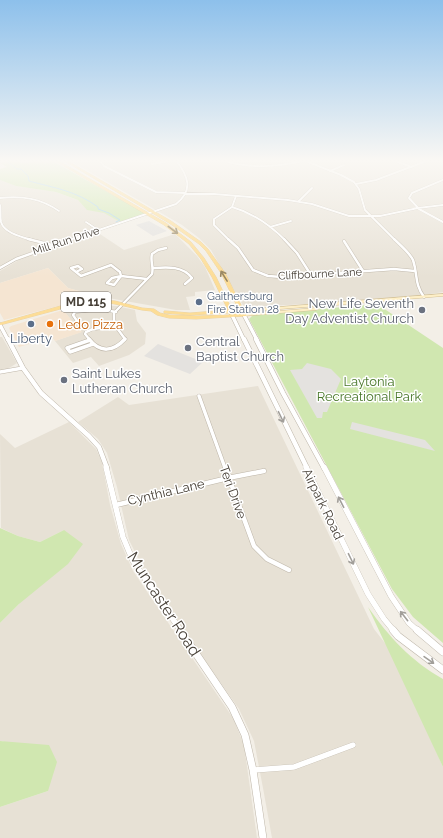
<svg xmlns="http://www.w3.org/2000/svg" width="443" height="838" font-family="Raleway,sans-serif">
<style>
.residential{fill:#e7e1d5}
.commercial{fill:#f5e5d2}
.green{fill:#d0e7b0}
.parking{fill:#e4e2df}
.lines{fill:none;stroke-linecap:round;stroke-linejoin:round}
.stream{stroke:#a4d2ef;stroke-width:1}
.minor-far4-casing{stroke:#beb6a9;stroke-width:2.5}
.minor-far3-casing{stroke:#beb6a9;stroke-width:3.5}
.minor-far2-casing{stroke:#beb6a9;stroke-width:4.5}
.minor-far1-casing{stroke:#beb6a9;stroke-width:5.5}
.minor-casing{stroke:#beb6a9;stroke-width:6}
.tertiary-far3-casing{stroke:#beb6a9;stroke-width:4.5}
.tertiary-far2-casing{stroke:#beb6a9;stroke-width:5.5}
.tertiary-far1-casing{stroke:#beb6a9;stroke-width:6}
.tertiary-casing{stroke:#beb6a9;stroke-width:8}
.secondary-casing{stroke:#d3c197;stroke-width:1}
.primary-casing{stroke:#e2b966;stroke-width:0.5}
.minor-far4{stroke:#fff;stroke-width:2}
.minor-far3{stroke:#fff;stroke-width:2.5}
.minor-far2{stroke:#fff;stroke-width:3.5}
.minor-far1{stroke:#fff;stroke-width:4.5}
.minor{stroke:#fff;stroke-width:5.5}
.tertiary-far3{stroke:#fff;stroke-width:3.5}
.tertiary-far2{stroke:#fff;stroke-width:4.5}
.tertiary-far1{stroke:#fff;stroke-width:5.5}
.tertiary{stroke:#fff;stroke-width:7}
.secondary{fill:#feefc6;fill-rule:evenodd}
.primary{fill:#fddd96;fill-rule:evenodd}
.oneway{stroke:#988661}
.oneway2{stroke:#a29f9a}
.service-dot{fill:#5c6f8a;stroke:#fff;stroke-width:1.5}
.worship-dot{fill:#6b7280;stroke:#fff;stroke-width:1.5}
.food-dot{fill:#e8710a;stroke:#fff;stroke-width:1.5}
.labels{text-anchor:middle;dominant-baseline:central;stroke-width:3;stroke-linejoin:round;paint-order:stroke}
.far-street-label{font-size:11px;fill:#463f36;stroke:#fff}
.far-service-label{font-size:11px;fill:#4e5e75;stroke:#fff;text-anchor:start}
.shield{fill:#fff;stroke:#7e7972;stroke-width:1}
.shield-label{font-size:12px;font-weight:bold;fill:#463f36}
.worship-label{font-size:13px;fill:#5b616d;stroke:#fff;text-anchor:start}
.food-label{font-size:13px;fill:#c56008;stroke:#fff;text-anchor:start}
.service-label{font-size:13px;fill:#4e5e75;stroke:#fff}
.park-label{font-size:13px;fill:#49772a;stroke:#fff}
.street-label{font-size:13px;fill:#463f36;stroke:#fff}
.near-street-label{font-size:16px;fill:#463f36;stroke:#fff}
</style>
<rect width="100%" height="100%" fill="#f3efe7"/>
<!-- residential -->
<path class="residential" d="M69 160H443V292L417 296 308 304 244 307 211 250 199 238 182 225Z
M0 180 16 186 56 192 78 200 88 210 104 212 120 222 34 250 0 267Z
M97 232 124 250 175 234 197 256 205 267 215 290 195 292V296L186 297 190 310H176L97 296 68 288 48 268 0 283V271L24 257Z
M100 305 116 306 135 310 137 321 146 333 145 344 129 355 99 366 91 357 73 363 55 341 81 332 63 310Z
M0 337H2L17 363 6 370 0 371Z
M258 386 374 629 395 656 443 767V838H272L263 788 254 741 239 709 166 605 141 564 129 540 117 487 107 453 98 439 78 422 118 397 129 405Z
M69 422 96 449 102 462 110 505 121 544 133 571 233 718 244 745 257 838H0V807L48 791 3 741H0V623L19 604 64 530 40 542 18 536 1 528 0 434 15 448Z"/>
<!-- commercial -->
<path class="commercial" d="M48 268 68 288 97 296 96 299 78 301 4 320 0 313V283Z
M63 310 82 332 55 341 52 337 19 347 9 328 11 326Z"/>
<!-- green -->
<path class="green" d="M8 160 26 163 36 160H51L146 214 120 222 104 213 87 210 78 200 56 192 16 186 0 180V169L7 167 0 163Z
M377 304 443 348V643L413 617 392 589 249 319 253 315Z
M0 528 18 536 40 542 64 530 83 544 68 564 19 604 0 623Z
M368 607C389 637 411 661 443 679V767Z
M0 741 49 745 57 762 48 791 0 807Z"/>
<!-- parking -->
<path class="parking" d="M149 221 167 231 153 236 136 225Z
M158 344 203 362 190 374 144 356Z
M307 363 331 369 341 379 327 412H323L322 418H317L290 370 302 369Z
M352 422 425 440 435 451 350 429Z"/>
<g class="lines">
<!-- stream -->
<path class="stream" d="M7 161 17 169H21L28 176 29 181C55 188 76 191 98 207V209L109 213 120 220 116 222"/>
<defs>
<path id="minor-far4" d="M103 160 101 162 104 166 156 192 214 194 288 200 312 204 349 216H380L418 208 443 205
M221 160C249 169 276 167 304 161
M303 160 341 175 354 182 359 189 365 210 395 240
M392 160 412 167
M0 161 4 160
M152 164 177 160
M330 171 344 165
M443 180 412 193 409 198 419 209 443 222
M356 184 376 180 429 160
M0 198C23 196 40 198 59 211
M299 201 312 188
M0 205C1 210 0 216 1 222 4 233 22 237 32 240
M232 207C253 213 269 224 285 240
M86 222 98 230
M270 227 291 221
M69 240 176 204C194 190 188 176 176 160
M229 240 214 225V219L232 207 236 196"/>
<path id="minor-far3" d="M28 239 52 245
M228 239 238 248 253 270 268 276 282 277 394 269 415 271
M284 239 297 253 311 275
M394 239C400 245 409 252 413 260 418 275 414 283 424 297
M344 241 363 271
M78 266 82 269 76 272 71 268Z
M0 268 16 259 72 239
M154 268C168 267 183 266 192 278L185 284
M76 272 81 276 111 265 120 272 121 276 147 279
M121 276 114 285 107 283 112 278Z
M77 321 73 315 75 312 99 309 116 312
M90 340 85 334 86 332 93 329 115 326
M124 340 125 339 114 324V313L152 274C154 267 150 261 152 254L158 250 166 248"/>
<path id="minor-far2" d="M89 339C100 353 113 352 125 339
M90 340 67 348 70 352 93 344
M0 372 23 368
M199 396 225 468"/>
<path id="minor-far1" d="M225 467 254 546 267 559 289 570
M116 505 228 478 264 471"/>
<path id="minor" d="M253 770 294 767 353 745"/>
<path id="tertiary-far3" d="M232 315 244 340
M244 315 257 340
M0 325 8 340"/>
<path id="tertiary-far2" d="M8 339 23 368 41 393 89 436 99 447 107 468
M244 339 307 468
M256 339 283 393 324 468"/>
<path id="tertiary-far1" d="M106 467 123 537 133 561 181 631
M306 467 368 594 384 619 394 631
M324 467 391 596 409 623 418 631"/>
<path id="tertiary" d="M180 630 232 707 245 735 253 770 263 838
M393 630 398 636 443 670
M417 630 443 652"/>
<path id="secondary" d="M443 294V296L324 306 323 307 316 310 244 316 242 315 243 314 315 308 319 306 242 312 240 311 242 310Z"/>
<path id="primary" d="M54 160H57L166 223 191 242 204 258 216 277 232 310H239L221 273 206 251 199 244 169 223 63 160H66L171 221 201 242 208 249 225 273 246 315V316L196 319 169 318 157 315 151 311 142 310 115 304 102 302 89 303 64 308 0 325V323L64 305 89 301 102 300 115 301 142 308 154 309 160 313 169 315 196 316 230 315 229 313 190 315 164 313V311H166L190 313 228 310 212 277 201 259 189 244 164 225ZM240 312 241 314H234L233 313Z"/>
</defs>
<!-- minor-far4 casing -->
<use href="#minor-far4" class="minor-far4-casing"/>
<!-- minor-far3 casing -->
<use href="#minor-far3" class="minor-far3-casing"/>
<!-- minor-far2 casing -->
<use href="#minor-far2" class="minor-far2-casing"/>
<!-- minor-far1 casing -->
<use href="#minor-far1" class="minor-far1-casing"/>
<!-- minor casing -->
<use href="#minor" class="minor-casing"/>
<!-- tertiary-far3 casing -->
<use href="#tertiary-far3" class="tertiary-far3-casing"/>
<!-- tertiary-far2 casing -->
<use href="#tertiary-far2" class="tertiary-far2-casing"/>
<!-- tertiary-far1 casing -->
<use href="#tertiary-far1" class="tertiary-far1-casing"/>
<!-- tertiary casing -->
<use href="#tertiary" class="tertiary-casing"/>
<!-- secondary casing -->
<use href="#secondary" class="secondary-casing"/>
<!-- primary casing -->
<use href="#primary" class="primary-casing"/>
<!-- minor-far4 -->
<use href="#minor-far4" class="minor-far4"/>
<!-- minor-far3 -->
<use href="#minor-far3" class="minor-far3"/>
<!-- minor-far2 -->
<use href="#minor-far2" class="minor-far2"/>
<!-- minor-far1 -->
<use href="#minor-far1" class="minor-far1"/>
<!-- minor -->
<use href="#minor" class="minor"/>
<!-- tertiary-far3 -->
<use href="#tertiary-far3" class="tertiary-far3"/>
<!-- tertiary-far2 -->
<use href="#tertiary-far2" class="tertiary-far2"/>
<!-- tertiary-far1 -->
<use href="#tertiary-far1" class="tertiary-far1"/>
<!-- tertiary -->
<use href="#tertiary" class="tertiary"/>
<!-- secondary -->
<use href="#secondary" class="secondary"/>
<!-- primary -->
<use href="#primary" class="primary"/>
</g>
<!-- one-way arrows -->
<defs><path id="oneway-shaft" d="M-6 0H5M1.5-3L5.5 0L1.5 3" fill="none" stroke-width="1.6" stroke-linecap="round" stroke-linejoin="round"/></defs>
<g class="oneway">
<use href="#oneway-shaft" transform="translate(173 230) rotate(37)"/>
<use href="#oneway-shaft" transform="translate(224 276) rotate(-122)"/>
</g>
<g class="oneway2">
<use href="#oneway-shaft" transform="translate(281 417) rotate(64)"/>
<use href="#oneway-shaft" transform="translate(341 502) rotate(-117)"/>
<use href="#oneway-shaft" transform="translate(351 559) rotate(64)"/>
<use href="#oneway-shaft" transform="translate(404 616) rotate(-128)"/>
<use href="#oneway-shaft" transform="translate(429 660) rotate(35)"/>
</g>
<!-- sky -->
<linearGradient id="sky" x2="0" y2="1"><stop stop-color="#8dc0eb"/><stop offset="0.58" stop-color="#faf8f4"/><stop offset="1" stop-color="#faf8f4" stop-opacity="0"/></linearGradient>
<rect width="443" height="277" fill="url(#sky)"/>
<!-- markers -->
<g class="service-dot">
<circle cx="199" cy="302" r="4"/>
<circle cx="31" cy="324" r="4"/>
</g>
<g class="worship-dot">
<circle cx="422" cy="310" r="4"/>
<circle cx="188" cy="348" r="4"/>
<circle cx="64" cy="380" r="4"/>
</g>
<circle class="food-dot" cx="50" cy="324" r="4"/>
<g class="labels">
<!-- far-street labels -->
<g class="far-street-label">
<text transform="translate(66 241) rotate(-18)">Mill Run Drive</text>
<text transform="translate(320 274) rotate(-3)">Cliffbourne Lane</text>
</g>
<!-- far-service labels -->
<g class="far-service-label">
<text x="207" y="296">Gaithersburg<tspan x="207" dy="13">Fire Station 28</tspan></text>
</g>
<!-- shield labels -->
<rect class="shield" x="61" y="292" width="50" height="20" rx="3"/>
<g class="shield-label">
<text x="86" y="302">MD 115</text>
</g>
<!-- worship labels -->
<g class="worship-label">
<text x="414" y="303" text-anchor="end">New Life Seventh<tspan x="414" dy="15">Day Adventist Church</tspan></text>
<text x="196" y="341">Central<tspan x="196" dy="15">Baptist Church</tspan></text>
<text x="72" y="373">Saint Lukes<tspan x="72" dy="15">Lutheran Church</tspan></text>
</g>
<!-- food labels -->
<g class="food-label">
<text x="58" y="324">Ledo Pizza</text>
</g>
<!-- service labels -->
<g class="service-label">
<text x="31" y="338">Liberty</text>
</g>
<!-- park labels -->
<g class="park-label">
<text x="369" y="381">Laytonia<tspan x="369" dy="15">Recreational Park</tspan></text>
</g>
<!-- street labels -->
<g class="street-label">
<text transform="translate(166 492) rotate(-13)">Cynthia Lane</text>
<text transform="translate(233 492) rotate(70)">Teri Drive</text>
<text transform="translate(323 504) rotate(64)">Airpark Road</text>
</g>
<!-- near-street labels -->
<g class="near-street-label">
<text transform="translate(164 604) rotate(57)">Muncaster Road</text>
</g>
</g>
</svg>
